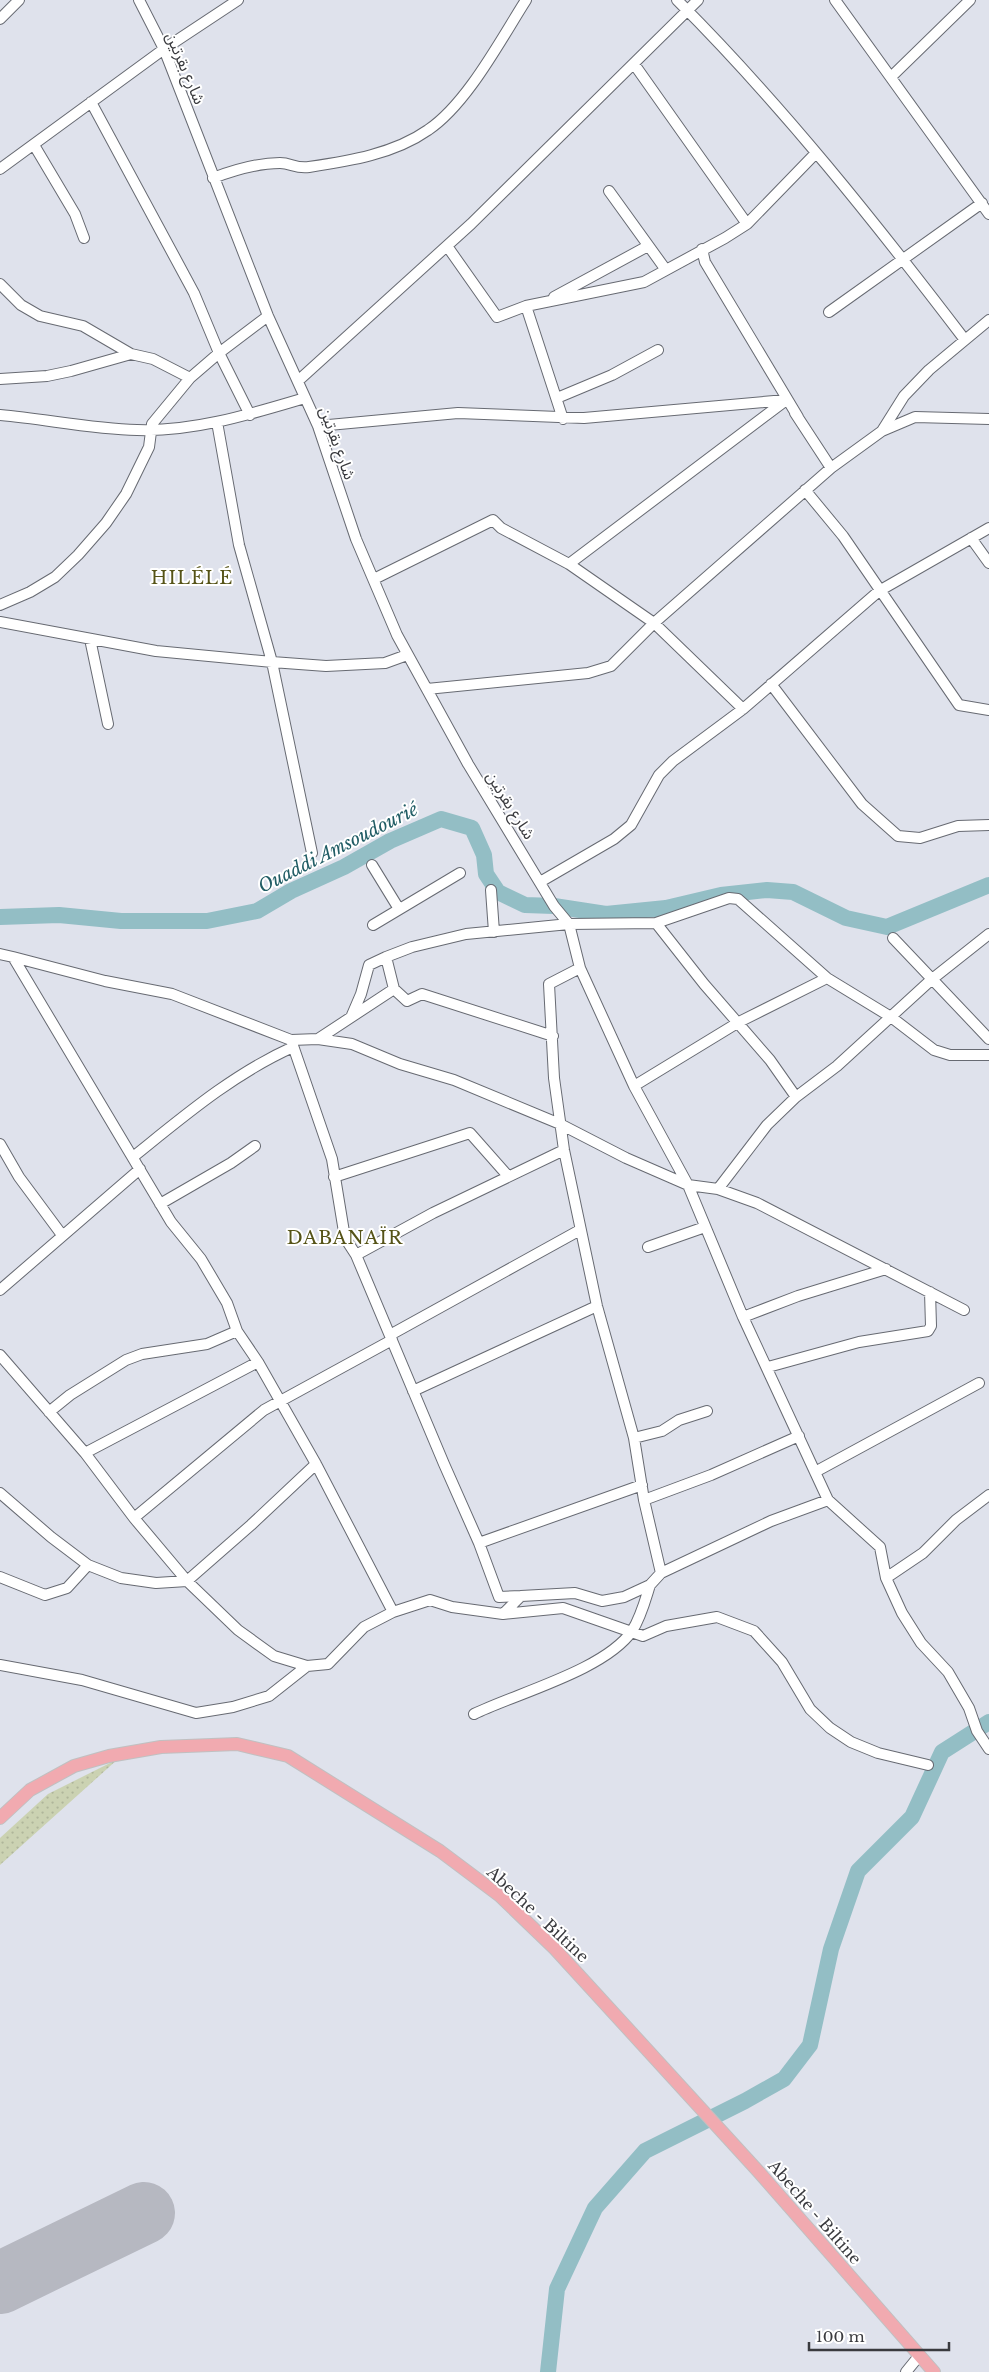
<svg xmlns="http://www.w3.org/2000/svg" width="989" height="2372" font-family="'Libre Baskerville','Noto Sans Arabic',serif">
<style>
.grass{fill:url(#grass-dots)}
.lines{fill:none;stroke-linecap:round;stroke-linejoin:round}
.river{stroke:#93bec5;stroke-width:16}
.runway{stroke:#b6b8c1;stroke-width:62}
.minor-casing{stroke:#676a72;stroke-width:12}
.major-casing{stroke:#c0c0c1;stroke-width:14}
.minor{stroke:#fff;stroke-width:10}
.major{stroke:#f1aab0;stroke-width:12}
.labels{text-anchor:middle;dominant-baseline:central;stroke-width:4;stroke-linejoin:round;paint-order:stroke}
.street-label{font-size:16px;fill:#393a3e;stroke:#fff}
.neighbourhood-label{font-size:18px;letter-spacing:1px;fill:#555317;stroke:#fff}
.water-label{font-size:18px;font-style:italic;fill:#215d65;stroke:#fff}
</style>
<defs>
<pattern id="grass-dots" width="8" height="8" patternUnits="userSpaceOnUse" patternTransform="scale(1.25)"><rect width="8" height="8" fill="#cbd2b2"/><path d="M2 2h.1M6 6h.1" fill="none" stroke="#afb59a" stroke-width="1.8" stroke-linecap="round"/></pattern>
</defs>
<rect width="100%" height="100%" fill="#dfe2ec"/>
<!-- grass -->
<path class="grass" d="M118 1759 0 1865V1838L48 1794Z"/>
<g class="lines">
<!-- river -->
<path class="river" d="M0 917 59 915 121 921H207L257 911 291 891 344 867 390 841 441 819 472 828 484 855 486 874 498 892 525 905 554 906 606 914 666 908 721 895 767 890 793 892 846 918 887 927 989 885
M548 2372 557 2289 595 2208 645 2151 745 2101 784 2079 810 2045 831 1949 858 1871 912 1817 942 1752 989 1722"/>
<!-- runway -->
<path class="runway" d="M0 2283 144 2213"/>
<defs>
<path id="minor" d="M139 0 164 49 268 316 318 426 356 539 397 635 468 764 554 906 569 924 580 968 634 1086 688 1185 743 1317 828 1500 880 1547 886 1578 902 1613 921 1643 948 1672 969 1708 977 1731 989 1749
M677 0C782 105 875 222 965 340L989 320
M835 0 989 214
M0 19 19 0
M891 77 970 0
M91 102 194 293 219 353 250 415
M34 145 75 214 84 238
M0 169 164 49 238 0
M213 178C234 170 257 163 280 163 291 163 296 169 309 167 349 161 394 154 428 130 467 104 501 39 526 0
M609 191 666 270
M747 224 815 154
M447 246 497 317 526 306 644 282 725 238 747 224 634 64
M702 249 705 262 798 417
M0 284 21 305 40 316 83 326 131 354 153 359 190 378
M554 297 648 246
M526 306 563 419
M829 312 982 203
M0 379 47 376 71 371 131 354
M299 380 471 224 698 0
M557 398 612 375 658 350
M795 413 831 468
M0 415C46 419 91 429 137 430 194 432 251 414 305 398
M217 422 239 545 272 662 312 853
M318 426 458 413 584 418 786 400
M882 431 904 396 929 370 965 340
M805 490 843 536 959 705 989 710
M971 538 989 563
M569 564 785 401
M374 579 493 520 501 528 569 564 654 623 743 709
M0 605 30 592 55 577 78 555 106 523 126 494 149 447 152 424 190 378 219 353 268 316
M0 622 156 651 272 662 326 666 385 663 407 655
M90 639 108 724
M771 684 862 804 898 836 920 838 958 826 989 825
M427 689 588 673 611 666 654 623 831 468 882 431 915 417 989 419
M372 865 399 909
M540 882 614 839 631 825 659 775 673 761 743 709 879 591 989 528
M491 890 494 932
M656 923 704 984 770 1060 796 1097
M373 925 460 873
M893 938 989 1039
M0 954 13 957 171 1222 201 1259 227 1303 237 1331 258 1362 316 1464 393 1612
M13 957 105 981 172 994 291 1040 332 1159 345 1238 356 1255 444 1464 479 1543 499 1597 521 1596 503 1614
M580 968 549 984 554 1078 564 1150 597 1306 634 1438 644 1500 661 1573 771 1521 828 1500
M394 989 386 957 412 947 466 934 569 924 656 923 729 898 738 899 827 978 891 1017 934 1050 950 1055H989
M352 1015 361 994 369 965 386 957
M318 1039 394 989 407 1001 422 994 553 1036
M291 1040 318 1039 352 1044 400 1064 454 1080 560 1124 626 1158 688 1185 718 1189 757 1203 964 1310
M634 1086 739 1022 827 978
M0 1144 19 1177 62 1235
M133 1157C184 1116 233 1074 293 1047
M334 1177 470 1133 508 1176
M718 1189 767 1125 796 1097 837 1066 931 980 989 934
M160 1204 231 1163 255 1146
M648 1247 705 1227
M356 1255 433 1213 564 1150
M0 1290 140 1169
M743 1317 798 1296 886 1269
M390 1335 580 1230
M0 1355 85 1453 134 1518 187 1581 238 1630 274 1656 307 1666 328 1664 364 1627 393 1612 430 1600 452 1607 503 1614 563 1608 643 1636 666 1626 717 1617 754 1631 782 1662 810 1709 830 1728 851 1742 878 1753 928 1765
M768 1367 859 1342 928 1331 931 1326 930 1292
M413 1391 597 1306
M49 1412 70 1395 126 1360 142 1354 207 1344 237 1331
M634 1438 662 1431 679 1420 707 1411
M85 1453 258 1362
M815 1472 979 1383
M0 1493 51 1537 88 1565 121 1578 156 1583 187 1581 251 1525 316 1464
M644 1500 711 1475 799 1436
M134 1518 264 1410 392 1340
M479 1543 642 1485
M0 1577 45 1595 67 1588 88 1565
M886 1578 923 1553 956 1520 989 1495
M521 1596 575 1593 602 1601 624 1597 650 1585 661 1573
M0 1665 82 1680 196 1713 233 1707 269 1696 307 1666
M474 1714C517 1693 605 1670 632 1631 641 1617 645 1601 650 1585
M906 2372 919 2356"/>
<path id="major" d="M0 1818 30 1790 74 1766 109 1756 161 1747 237 1744 288 1756 440 1851 500 1896 555 1949 757 2170 934 2372"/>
</defs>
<!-- minor casing -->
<use href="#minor" class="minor-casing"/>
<!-- major casing -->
<use href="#major" class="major-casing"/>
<!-- minor -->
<use href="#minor" class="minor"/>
<!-- major -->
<use href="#major" class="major"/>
</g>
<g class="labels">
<!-- street labels -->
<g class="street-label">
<text transform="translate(186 68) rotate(67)">شارع بقرتين</text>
<text transform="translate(338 443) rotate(70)">شارع بقرتين</text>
<text transform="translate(511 805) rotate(58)">شارع بقرتين</text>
<text transform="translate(538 1914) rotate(43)">Abeche - Biltine</text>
<text transform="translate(815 2212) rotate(49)">Abeche - Biltine</text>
</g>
<!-- neighbourhood labels -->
<g class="neighbourhood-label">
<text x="192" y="578">HILÉLÉ</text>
<text x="345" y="1238">DABANAÏR</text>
</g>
<!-- water labels -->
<g class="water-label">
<text transform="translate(338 848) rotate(-27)">Ouaddi Amsoudourié</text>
</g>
</g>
<!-- scale -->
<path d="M809 2342v8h140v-8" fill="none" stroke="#393a3e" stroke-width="2.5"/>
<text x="816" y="2342" font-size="15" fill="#393a3e" stroke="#ffffff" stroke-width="4" paint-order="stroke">100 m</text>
</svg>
